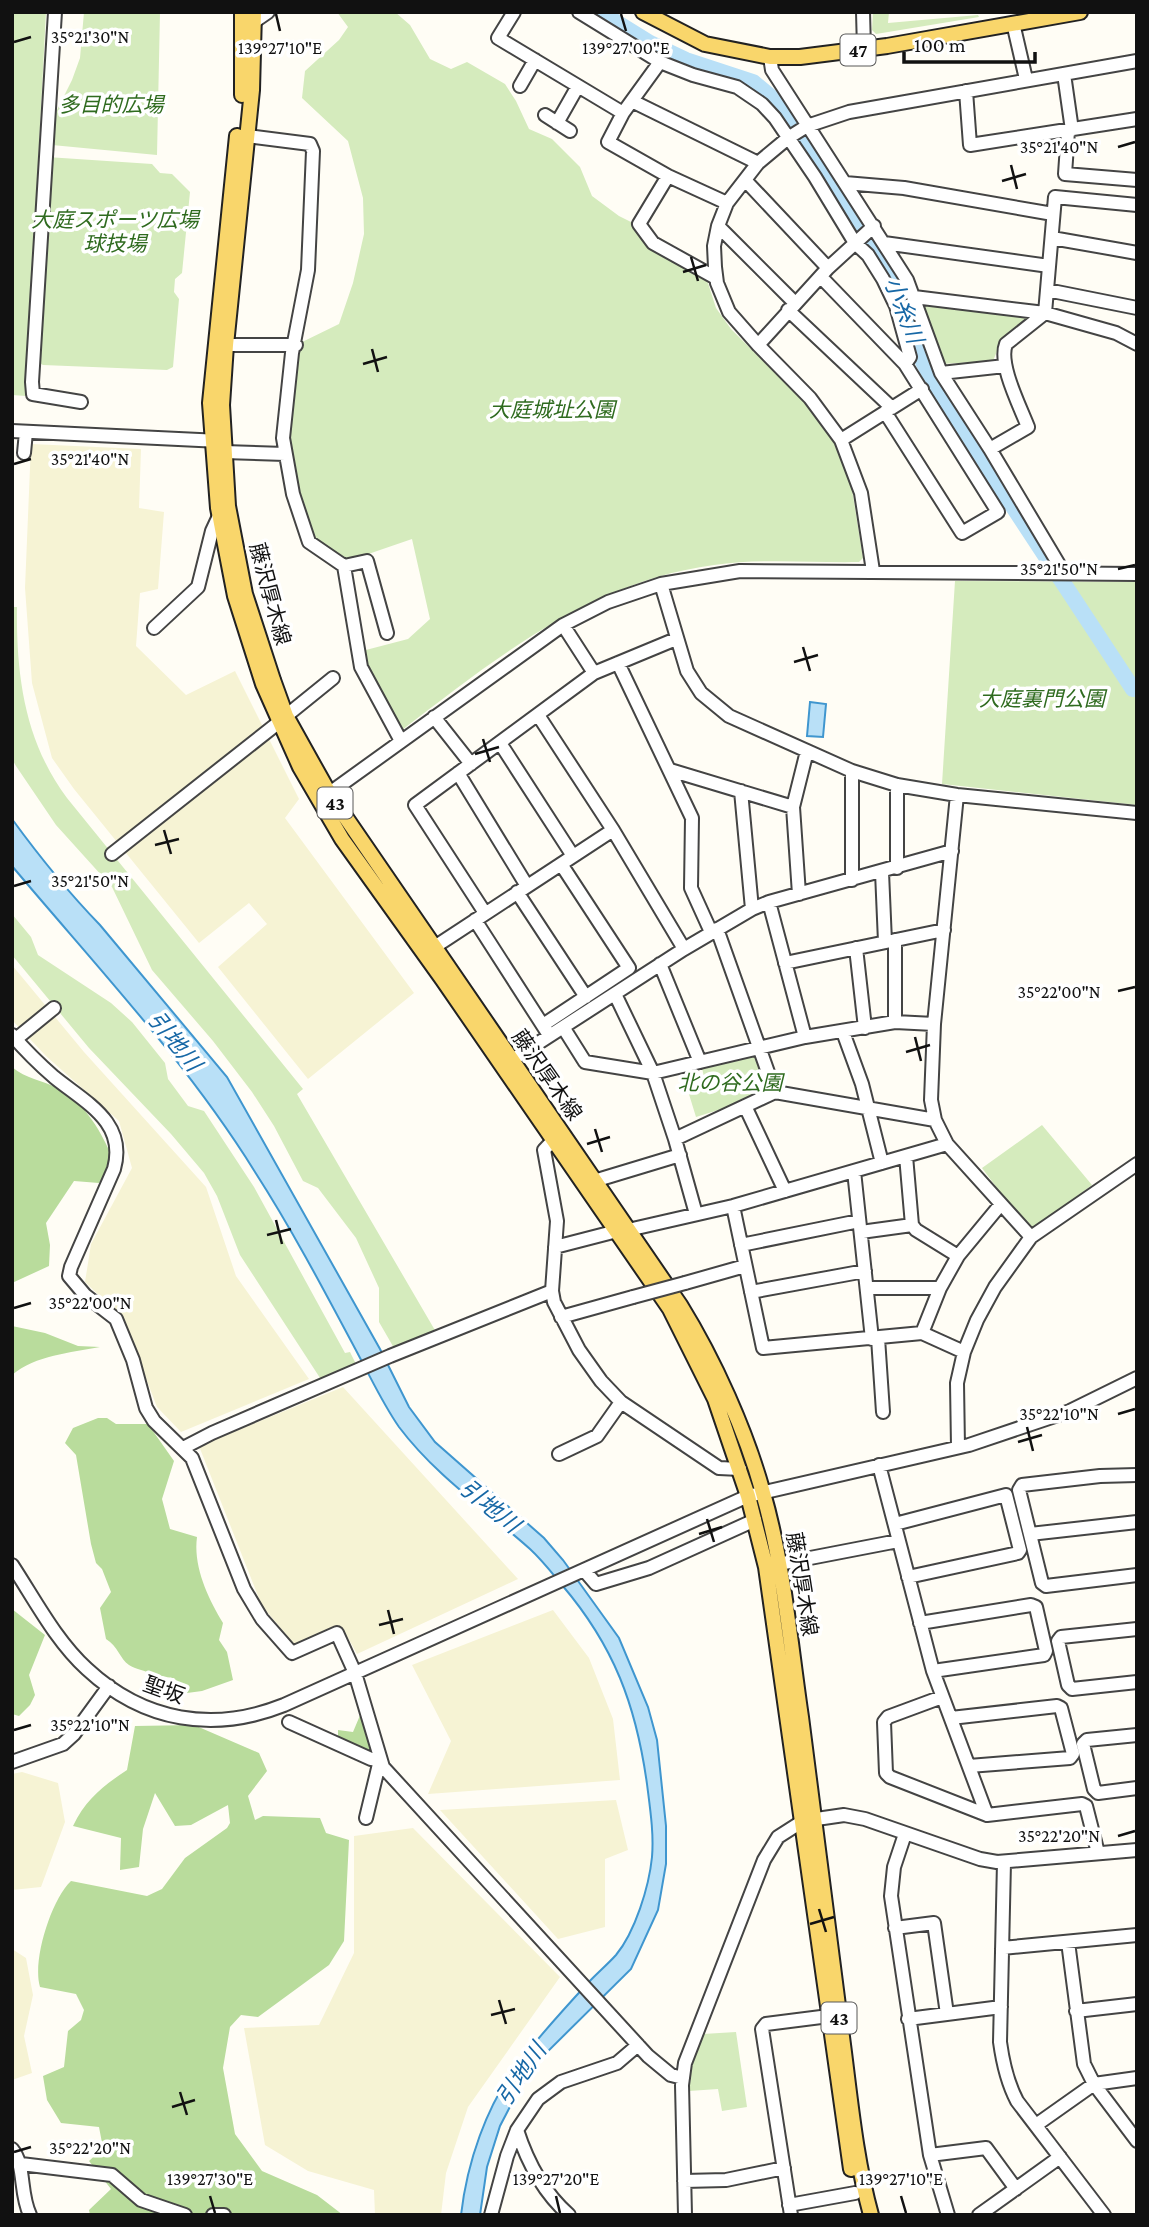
<svg xmlns="http://www.w3.org/2000/svg" width="1149" height="2227" font-family="'Crimson Pro','Noto Sans JP',serif">
<style>
.farmland{fill:#f6f3d4}
.green{fill:#d5ebbd}
.forest{fill:#b9dc9c}
.water{fill:#b9e0f7;stroke:#3f96cf;stroke-width:2}
.lines{fill:none;stroke-linecap:round;stroke-linejoin:round}
.river{stroke:#b9e0f7;stroke-width:16}
.minor-casing{stroke:#444;stroke-width:16}
.major-casing{stroke:#222;stroke-width:18}
.minor{stroke:#fff;stroke-width:12}
.major{stroke:#f9d66b;stroke-width:14}
.minor-bridge-casing{stroke:#444;stroke-width:16;stroke-linecap:butt}
.minor-bridge{stroke:#fff;stroke-width:12}
.ticks{fill:none;stroke:#111;stroke-width:2.5}
.labels{text-anchor:middle;dominant-baseline:central;stroke-width:7;stroke-linejoin:round;paint-order:stroke}
.shield{fill:#fff;stroke:#585858;stroke-width:2}
.shield-label{font-size:19px;font-weight:bold;fill:#111}
.park-label{font-size:21px;font-style:italic;fill:#2f6b1f;stroke:#fff}
.street-label{font-size:21px;fill:#111;stroke:#fff}
.water-label{font-size:23px;font-style:italic;fill:#1768a6;stroke:#fff}
.ticks-label{font-size:18px;text-anchor:middle;fill:#111;stroke:#fff;stroke-width:7;stroke-linejoin:round;paint-order:stroke}
</style>
<rect width="100%" height="100%" fill="#fffdf5"/>
<!-- farmland -->
<path class="farmland" d="M31 444 141 449 139 508 164 512 158 589 140 593 136 646 186 695 235 671 299 799 285 818 414 993 308 1079 218 967 267 924 249 903 199 943 74 789 52 758 32 683 25 588Z
M12 965 84 1052 206 1187 236 1276 309 1379 181 1432 157 1407 137 1355 112 1308 85 1282 91 1244 132 1168 119 1121 46 1056 12 1020Z
M343 1387 518 1579 357 1654 342 1627 294 1644 262 1606 199 1446Z
M553 1610 589 1658 613 1719 620 1780 428 1794 451 1741 412 1665Z
M22 1772 58 1783 65 1822 41 1887 12 1890V1774Z
M616 1800 628 1850 605 1859V1927L558 1939 440 1810Z
M413 1828 560 1977 468 2107 446 2173 441 2215H375L374 2190 308 2171 265 2145 244 2028 319 2025 354 1953V1836Z
M12 1949 26 1958 33 1995 24 2036 32 2073 12 2080Z"/>
<!-- green -->
<path class="green" d="M12 12H46L26 396 12 395Z
M84 12H160L157 155 52 145 55 114 72 80 80 58Z
M337 12H395L410 25 430 59 451 69 467 62 505 84 516 101 529 129 552 139 580 167 592 196 619 216 637 225 651 245 707 280 716 308 731 329 812 410 836 446 851 483 863 558 859 562C811 563 762 558 714 565 592 581 497 657 402 730L367 672 362 651 408 639 430 619 412 539 348 561 312 540 296 496 287 448 296 345 339 324 353 283 364 234 363 198 348 141 302 98 305 71 339 40 348 27Z
M873 12H889L888 23 978 15 979 17 876 34 872 30Z
M47 157 152 164 160 173 172 174 190 192 182 273 175 279 174 292 179 299 173 367 167 370 43 365 38 362Z
M923 305 1029 314 1030 318 1001 341 993 361 941 364 920 308Z
M955 581 1137 582V805L942 784Z
M12 607H17C16 675 25 742 67 798L303 1089 297 1094 436 1332 394 1348 379 1322V1288L356 1238 318 1188 303 1181 274 1126 252 1092 213 1041 152 970 112 887 56 825 16 766 12 759Z
M12 914 31 937 38 955 111 1003 132 1022 165 1063 168 1079 188 1106 204 1111 254 1187 345 1353 350 1352 357 1366 322 1381 240 1255 217 1196 204 1173 171 1134 89 1048 12 955Z
M749 1053 754 1055 766 1088 744 1102 696 1117 688 1091 706 1086 702 1068Z
M1042 1125 1092 1185 1035 1228H1027L982 1168Z
M736 2032 747 2107 722 2111 718 2089 689 2091 692 2066 703 2034Z"/>
<!-- forest -->
<path class="forest" d="M12 1067C26 1079 42 1080 57 1088 86 1103 102 1133 114 1161L99 1183 74 1181 46 1223 50 1245 49 1266 12 1283Z
M12 1326 45 1333 78 1346 100 1347C70 1353 36 1355 12 1375Z
M98 1418H107L116 1424H148L174 1461 162 1499 170 1529 197 1537C193 1567 208 1598 223 1623L219 1640 227 1652 233 1680 202 1691 187 1693 174 1678C167 1678 134 1669 129 1665 120 1659 118 1646 106 1639L100 1608 111 1592 102 1569 96 1563 91 1544 76 1455 65 1443 73 1428Z
M12 1609 45 1635 29 1675 35 1695 30 1705 19 1716 12 1714Z
M361 1713 371 1753 338 1738V1730L353 1732Z
M194 1725 259 1753 267 1771 248 1796 255 1820 263 1816 320 1818 326 1833 349 1840 344 1941 329 1965 258 2017 241 2015 230 2027 223 2068 235 2134 262 2171 317 2195 343 2215H90L89 2210 111 2189 89 2161 103 2148 99 2127 61 2123 47 2100 43 2076 64 2067 68 2031 81 2020 84 2010 76 1994 40 1987C32 1961 51 1900 71 1881L147 1896 162 1889 185 1858 227 1828 230 1823 228 1805 191 1825 175 1826 155 1793 143 1829 139 1867 120 1870 121 1838 73 1826C86 1799 103 1786 127 1770L135 1726Z"/>
<!-- water -->
<path class="water" d="M810 702 826 704 823 737 807 736Z
M12 819C39 856 68 892 100 925L227 1077 380 1349 409 1407 435 1442 544 1538 563 1560 619 1638 648 1707 657 1740 666 1826V1864L658 1910 631 1969 535 2064 514 2099 500 2126 487 2167 480 2215H461C467 2163 486 2106 518 2064 539 2036 563 2010 587 1984 596 1974 607 1965 616 1955 635 1932 649 1887 652 1857 654 1833 650 1808 647 1784 636 1705 614 1646 562 1585 552 1573 542 1560 530 1549 485 1509 435 1475 399 1427 383 1404 372 1380 359 1356 326 1294 293 1231 255 1172 186 1061 96 966 12 866Z"/>
<g class="lines">
<!-- river -->
<path class="river" d="M600 12 650 43 686 60 753 82 777 102 792 119 895 279 901 291 923 362 954 417 1133 689"/>
<defs>
<path id="minor" d="M55 12 32 382 33 394 81 402
M514 12 498 38 623 113
M579 12 660 62 693 75 737 87 762 104 775 118 815 177 855 243 868 255 883 279 896 306 910 357 905 364 998 512 962 533 885 412
M863 12 864 49
M255 21 268 12
M1013 23 1026 79
M770 57 772 70 907 280 941 373 990 449 1064 573
M660 62 623 113 608 142 668 176 727 203
M1064 74 1072 130
M520 86 535 60
M966 91 970 145 1137 119
M632 101 758 163
M545 115 570 131
M557 123 578 86
M1068 131 1065 174 1137 180
M247 136 310 144 313 151 308 270 292 353 283 438 293 494 309 542 344 566 361 667 401 741
M668 176 639 224 653 243 716 278
M745 180 828 268
M845 183 904 188 1053 214
M718 226 795 303
M1052 238 1137 253
M884 243 1049 266
M821 277 905 364
M1047 290 1137 308
M914 297 1045 313 1116 333 1137 344
M788 310 892 408
M226 345H296
M758 345 828 268 874 226
M941 373 1005 366
M12 431 220 441
M841 440 922 389
M990 449 1028 427C1020 406 998 364 1006 344L1045 313 1055 197 1137 205
M224 452 285 454
M24 453 26 432
M344 566 367 561 387 633
M873 571 861 493 841 440 810 398 758 345 729 312 717 283 715 267 714 246 718 226 727 203 758 163 788 138 807 126 849 112 1137 61
M661 584 687 671 701 693 729 716 852 771 897 785 957 795 1137 813
M563 625 594 673
M154 628 198 587 212 531 219 516
M618 663 692 818 691 888 711 932
M538 715 613 830 684 949
M286 716 333 678
M434 717 471 764
M500 743 573 856
M670 770 793 807
M458 773 527 886
M741 791 752 909
M957 795 934 1024 931 1100 935 1120 947 1144 1031 1237
M324 797 563 625 608 602 661 584 740 571 1137 574
M112 854 278 723
M897 868V785
M882 872 885 942
M852 880V771
M517 892 586 997
M799 894 793 807 807 751
M769 902 805 1037
M485 913 415 805 594 673 676 639
M475 920 547 1032
M717 929 775 1092
M895 940V1022
M433 948 613 830
M856 948 865 1028
M785 963 944 930
M660 964 700 1062
M615 994 653 1073 675 1139 696 1214
M543 1025 629 968 561 864
M563 1027 585 1062 653 1073 805 1037 895 1022 934 1024
M843 1032 862 1084 882 1163
M12 1035C25 1050 39 1064 54 1077 86 1103 127 1122 114 1169L71 1267 69 1276 85 1295 116 1319 133 1360 146 1408 154 1421 192 1458 244 1589 262 1619 292 1653 337 1633 355 1673 383 1767 648 2056 671 2075 683 2078
M16 1039 54 1008
M512 1060 684 949 752 909 769 902 952 851
M745 1106 785 1191
M559 1134 544 1150 557 1221 552 1291 554 1302 579 1350 601 1381 621 1402 719 1468 740 1469
M675 1139 775 1092 935 1120
M906 1156 912 1225 916 1230 958 1256
M854 1171 872 1339
M594 1181 680 1155
M733 1206 763 1348 922 1333 964 1352
M628 1230 733 1206 947 1144
M861 1232 912 1225
M741 1245 859 1221
M555 1247 617 1231
M685 1283 745 1266
M867 1288H940
M751 1292 865 1271
M561 1317 633 1297
M922 1333 940 1288 958 1256 1001 1204
M878 1338 883 1412
M958 1447 957 1383 964 1352 977 1320 995 1287 1031 1237 1137 1164
M183 1448 212 1433 390 1356 552 1291
M559 1454 597 1436 621 1402
M879 1465 933 1671 987 1815
M1137 1475 1100 1476 1022 1485 1019 1490 1042 1583 1046 1586 1137 1575
M895 1524 1006 1495 1020 1550 1018 1553 908 1577
M1030 1534 1137 1522
M779 1564 898 1541
M12 1565C35 1600 56 1641 87 1669 144 1722 214 1733 284 1705L748 1496 969 1445 1070 1411 1137 1378
M584 1570 596 1584 649 1568 755 1520
M920 1623 1031 1605 1036 1607 1046 1651 1044 1655 933 1671
M1137 1629 1061 1637 1058 1641 1068 1685 1072 1689 1137 1682
M942 1697 888 1717 884 1722 886 1773 890 1777 987 1815 1082 1804 1086 1806 1098 1853
M951 1718 1057 1706 1061 1708 1073 1754 1070 1758 969 1766
M289 1722 371 1759 380 1760 366 1818
M1137 1735 1087 1740 1083 1744 1094 1789 1098 1793 1137 1788
M12 1762 63 1744 74 1734 109 1686
M905 1834 894 1867 891 1896 930 2155 948 2215
M1004 1862 1000 2042C1003 2064 1007 2082 1017 2101L1104 2215
M895 1928 934 1923 947 2014
M1068 1942 1084 2064 1094 2084 1137 2141
M1002 1948 1137 1935
M1076 2011 1137 2004
M908 2019 1001 2007
M1036 2125 1094 2084 1137 2078
M517 2130C527 2161 544 2193 569 2215
M12 2149C26 2166 19 2192 30 2215
M930 2155 986 2148 1016 2189
M21 2164 112 2175 141 2200 185 2215
M684 2181 726 2180 784 2168
M789 2205 855 2193
M213 2215H224
M491 2215 507 2156 517 2130 538 2099 561 2082 617 2063 638 2045
M685 2215 682 2085 685 2063 764 1860 778 1837 803 1821 844 1815 865 1819 980 1859 997 1862 1137 1850
M791 2215 762 2029 766 2024 829 2016
M979 2215 1060 2157"/>
<path id="major" d="M254 12 252 90 226 345 222 405 228 506 245 594 273 680 286 716 329 793 680 1305C714 1360 746 1431 763 1493 784 1566 790 1643 801 1717 815 1824 828 1931 842 2037 850 2097 855 2157 871 2215
M643 12 705 44 770 57H800L887 46 1080 12
M242 95V12
M237 136 210 403 218 508 235 596 263 684 300 767 342 839 443 980 670 1309 715 1399 748 1496 766 1567 851 2169"/>
</defs>
<!-- minor casing -->
<use href="#minor" class="minor-casing"/>
<!-- major casing -->
<use href="#major" class="major-casing"/>
<!-- minor -->
<use href="#minor" class="minor"/>
<!-- major -->
<use href="#major" class="major"/>
<defs>
<path id="minor-bridge" d="M633 1297 685 1283"/>
</defs>
<!-- minor-bridge casing -->
<use href="#minor-bridge" class="minor-bridge-casing"/>
<!-- minor-bridge -->
<use href="#minor-bridge" class="minor-bridge"/>
</g>
<!-- ticks -->
<path class="ticks" d="M276 14 280 31M621 14 626 31M14 42 31 37M1118 147 1135 142M1011 165 1017 189M1002 181 1026 174M691 257 698 281M683 272 706 265M372 349 378 372M363 364 387 357M14 464 31 459M1118 569 1135 565M803 647 810 671M794 662 818 655M483 739 490 762M475 754 499 747M164 830 171 854M155 845 179 839M14 886 31 881M1118 991 1135 987M915 1037 921 1061M906 1052 930 1045M595 1129 602 1152M587 1144 610 1137M276 1220 282 1244M267 1235 291 1229M14 1308 31 1303M1118 1414 1135 1409M1027 1427 1033 1451M1018 1442 1042 1435M707 1519 714 1542M699 1534 722 1527M388 1610 394 1634M379 1625 403 1619M14 1730 31 1725M1118 1836 1135 1831M819 1909 826 1932M810 1924 834 1917M499 2000 506 2024M491 2015 515 2009M180 2092 187 2115M172 2107 195 2100M14 2152 31 2147M210 2196 215 2213M556 2196 560 2213M901 2196 906 2213"/>
<g class="labels">
<!-- shield labels -->
<g class="shield">
<rect x="840.5" y="34.5" width="35" height="31" rx="5"/>
<rect x="317.5" y="787.5" width="35" height="31" rx="5"/>
<rect x="821.5" y="2002.5" width="35" height="31" rx="5"/>
</g>
<g class="shield-label">
<text x="858" y="50">47</text>
<text x="335" y="803">43</text>
<text x="839" y="2018">43</text>
</g>
<!-- park labels -->
<g class="park-label">
<text x="111" y="105">多目的広場</text>
<text x="115" y="220">大庭スポーツ広場<tspan x="115" dy="24">球技場</tspan></text>
<text x="552" y="410">大庭城址公園</text>
<text x="1042" y="699">大庭裏門公園</text>
<text x="730" y="1083">北の谷公園</text>
</g>
<!-- street labels -->
<g class="street-label">
<text transform="translate(270 594) rotate(75)">藤沢厚木線</text>
<text transform="translate(547 1075) rotate(55)">藤沢厚木線</text>
<text transform="translate(802 1584) rotate(81)">藤沢厚木線</text>
<text transform="translate(164 1690) rotate(20)">聖坂</text>
</g>
<!-- water labels -->
<g class="water-label">
<text transform="translate(904 310) rotate(69)">小糸川</text>
<text transform="translate(175 1041) rotate(51)">引地川</text>
<text transform="translate(490 1506) rotate(39)">引地川</text>
<text transform="translate(521 2074) rotate(-56)">引地川</text>
</g>
</g>
<g class="ticks-label">
<text x="90" y="43">35°21'30"N</text>
<text x="280" y="54">139°27'10"E</text>
<text x="626" y="54">139°27'00"E</text>
<text x="1059" y="153">35°21'40"N</text>
<text x="90" y="465">35°21'40"N</text>
<text x="1059" y="575">35°21'50"N</text>
<text x="90" y="887">35°21'50"N</text>
<text x="1059" y="998">35°22'00"N</text>
<text x="90" y="1309">35°22'00"N</text>
<text x="1059" y="1420">35°22'10"N</text>
<text x="90" y="1731">35°22'10"N</text>
<text x="1059" y="1842">35°22'20"N</text>
<text x="90" y="2154">35°22'20"N</text>
<text x="210" y="2185">139°27'30"E</text>
<text x="556" y="2185">139°27'20"E</text>
<text x="901" y="2185">139°27'10"E</text>
</g>
<!-- border -->
<rect width="1149" height="2227" fill="none" stroke="#111111" stroke-width="28"/>
<!-- scale -->
<path d="M904 52v10h131v-10" fill="none" stroke="#111111" stroke-width="3.5"/>
<text x="914" y="52" font-size="21" fill="#111111" stroke="#ffffff" stroke-width="5" paint-order="stroke">100 m</text>
</svg>
